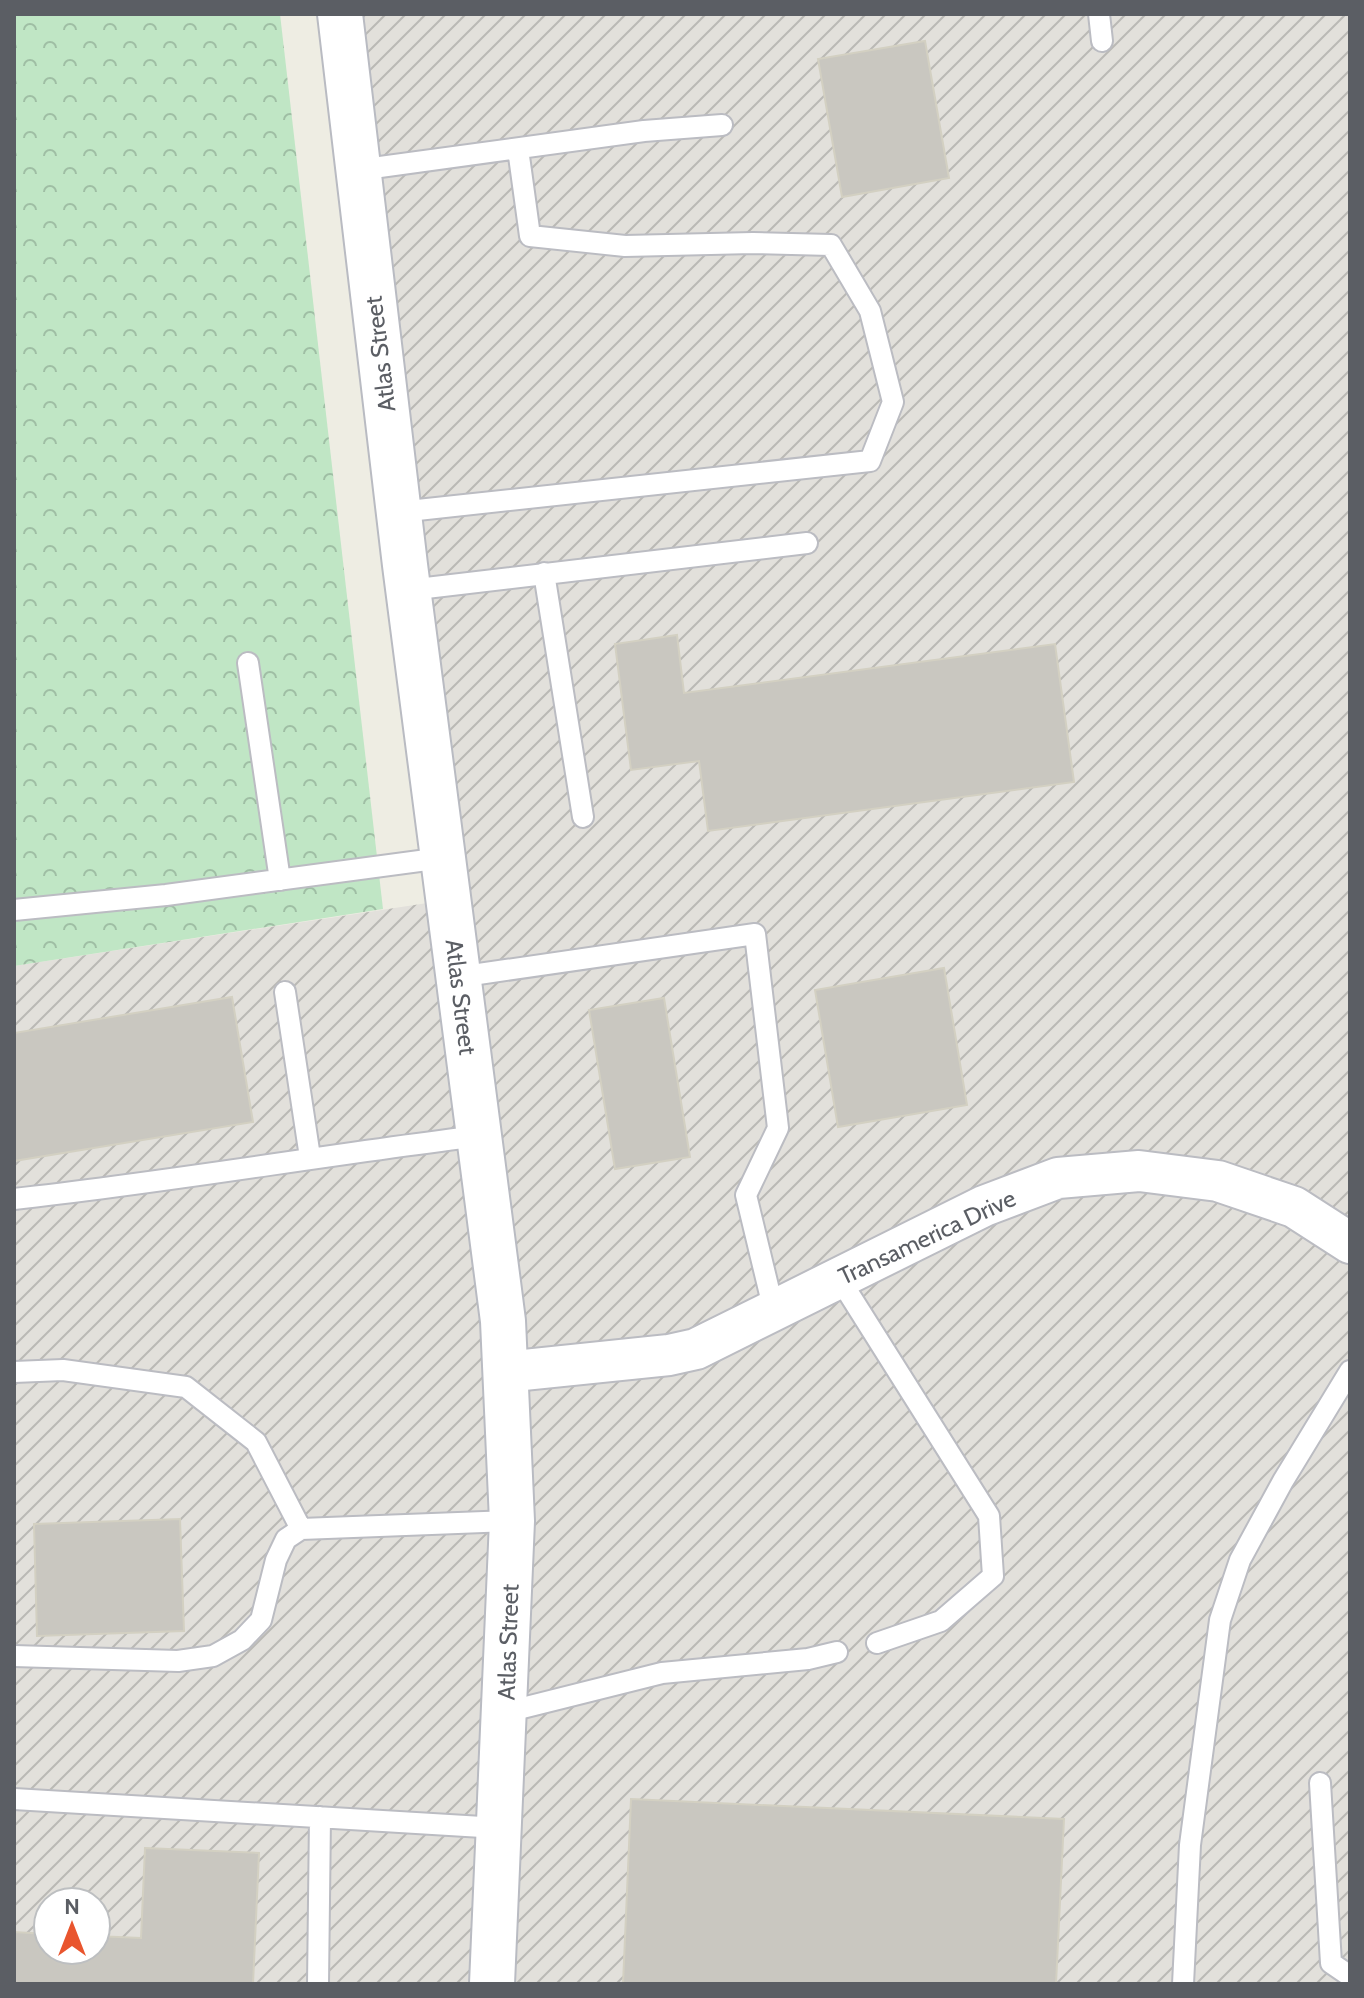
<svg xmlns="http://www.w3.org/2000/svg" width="1364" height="1998" font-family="Cabin,sans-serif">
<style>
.industrial{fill:url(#industrial-furrows);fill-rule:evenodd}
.forest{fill:url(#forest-crowns)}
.building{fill:#c9c7c0;stroke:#d3d0c2;stroke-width:2}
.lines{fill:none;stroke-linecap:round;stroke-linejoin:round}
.lane-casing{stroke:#bbbcc2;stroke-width:24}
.street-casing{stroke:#bbbcc2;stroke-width:44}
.secondary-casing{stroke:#b9bbc2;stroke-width:48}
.lane{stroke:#fff;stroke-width:20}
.street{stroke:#fff;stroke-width:40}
.secondary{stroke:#fff;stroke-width:44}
.labels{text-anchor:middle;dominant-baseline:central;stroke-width:6;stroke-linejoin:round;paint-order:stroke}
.street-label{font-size:24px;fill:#5b5e64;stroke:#fff}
</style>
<defs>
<pattern id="industrial-furrows" width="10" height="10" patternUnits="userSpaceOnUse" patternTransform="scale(2)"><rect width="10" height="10" fill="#e2e0db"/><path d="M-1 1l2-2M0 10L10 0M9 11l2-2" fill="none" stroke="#bab9b5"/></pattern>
<pattern id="forest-crowns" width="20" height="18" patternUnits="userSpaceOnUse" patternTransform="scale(2)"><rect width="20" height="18" fill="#c0e6c5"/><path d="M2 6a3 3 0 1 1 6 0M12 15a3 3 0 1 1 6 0" fill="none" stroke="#9fbea4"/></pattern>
</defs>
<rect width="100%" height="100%" fill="#eeede3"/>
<!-- industrial -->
<path class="industrial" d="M340 14H1350V1984H14V966L447 900ZM48 1902H96V1950H48Z"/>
<!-- forest -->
<path class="forest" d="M14 14H280L383 909 14 966Z"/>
<!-- building -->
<path class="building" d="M925 41 949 178 842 197 818 59Z
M677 635 684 693 1055 644 1074 782 708 831 699 761 631 770 615 644Z
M944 968 967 1105 838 1127 815 990Z
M232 997 253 1122 14 1161V1033Z
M664 998 690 1157 615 1169 589 1010Z
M180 1519 184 1631 37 1636 34 1524Z
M631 1799 1064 1819 1056 1984H623Z
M145 1848 259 1853 253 1984H14V1932L48 1934V1950H96V1936L141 1938Z"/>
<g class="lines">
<defs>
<path id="lane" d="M1099 14 1102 41
M358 170 644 131 722 125
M399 512 870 461 893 402 870 311 831 245 753 243 625 246 530 236 518 149
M544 573 583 817
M409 590 807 543
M248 663 280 880
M14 910 166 895 442 858
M458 977 755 934 778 1128 746 1195 774 1311
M285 992 310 1157
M14 1199C169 1182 324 1155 479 1136
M839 1278 989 1516 993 1576 941 1621 877 1643
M14 1372 63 1370 186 1387 256 1442 301 1529
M14 1656 178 1661 213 1656 242 1640 261 1620 276 1560 286 1539 301 1529 512 1521
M506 1712 662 1673 808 1659 837 1652
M1320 1783 1331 1963 1350 1976
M14 1799 499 1828
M318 1984 320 1817
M1183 1984 1190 1845 1220 1620 1240 1560 1283 1481 1350 1371"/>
<path id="street" d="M504 1372 669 1355 696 1349 984 1206 1058 1178 1139 1171 1218 1181 1294 1207 1350 1243"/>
<path id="secondary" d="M340 14 405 565 503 1321 512 1521 492 1984"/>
</defs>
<!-- lane casing -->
<use href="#lane" class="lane-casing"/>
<!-- street casing -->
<use href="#street" class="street-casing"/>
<!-- secondary casing -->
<use href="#secondary" class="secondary-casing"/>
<!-- lane -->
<use href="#lane" class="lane"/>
<!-- street -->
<use href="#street" class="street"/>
<!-- secondary -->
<use href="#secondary" class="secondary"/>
</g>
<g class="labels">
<!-- street labels -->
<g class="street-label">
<text transform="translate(380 354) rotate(-97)">Atlas Street</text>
<text transform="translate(461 997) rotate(83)">Atlas Street</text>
<text transform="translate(927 1237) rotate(-25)">Transamerica Drive</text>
<text transform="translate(508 1642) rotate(-88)">Atlas Street</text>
</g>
</g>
<!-- border -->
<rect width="1364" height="1998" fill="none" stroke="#5b5e64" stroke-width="32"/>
<!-- north arrow -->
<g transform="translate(72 1926)"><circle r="38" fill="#ffffff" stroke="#bdbfc1" stroke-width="2"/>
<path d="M0-6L14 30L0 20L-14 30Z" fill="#e9552e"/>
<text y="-12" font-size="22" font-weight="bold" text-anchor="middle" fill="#5b5e64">N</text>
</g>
</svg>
